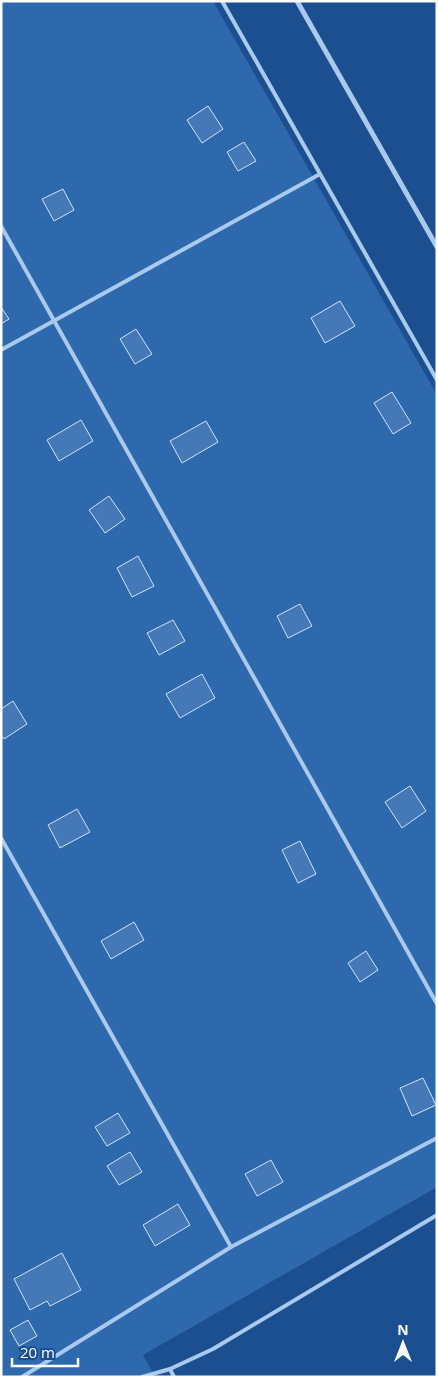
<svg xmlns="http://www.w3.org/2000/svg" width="438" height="1378" font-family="'Open Sans',sans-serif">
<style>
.green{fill:#2e69ad}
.building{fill:#4478b7;stroke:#cfe3fa}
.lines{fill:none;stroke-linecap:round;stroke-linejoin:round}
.service{stroke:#a9c9ee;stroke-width:4}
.minor{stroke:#a9c9ee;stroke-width:5}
</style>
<rect width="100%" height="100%" fill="#1b4f8f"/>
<!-- green -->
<path class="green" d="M1 1H213L437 395V1187L143 1355 155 1377H1Z"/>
<!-- building -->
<path class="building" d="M208 106 223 129 202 143 187 120Z
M244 142 256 161 238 171 227 152Z
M63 189 74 210 54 221 42 199Z
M340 301 355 326 325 343 311 318Z
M1 307 9 319 1 324Z
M136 329 152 354 135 364 120 339Z
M392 392 411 423 393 434 374 403Z
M81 420 93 441 59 461 47 440Z
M206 421 218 442 182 463 170 441Z
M109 496 125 519 105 533 89 510Z
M138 556 154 586 132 597 117 568Z
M300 604 312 626 288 638 277 616Z
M173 620 185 641 159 655 147 633Z
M202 674 215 698 180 718 166 694Z
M13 701 27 724 4 739 1 735V709Z
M410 786 426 811 402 828 385 802Z
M77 809 90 832 60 848 48 825Z
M300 841 316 874 298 883 282 850Z
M134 922 144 940 111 959 101 941Z
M366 951 378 970 360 982 348 963Z
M423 1078 436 1105 412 1116 400 1088Z
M118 1113 130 1133 107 1146 95 1127Z
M130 1152 142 1172 119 1185 107 1166Z
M271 1160 283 1182 257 1196 245 1174Z
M178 1204 190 1225 155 1246 143 1225Z
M62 1253 81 1290 50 1306 47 1301 30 1310 14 1279Z
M28 1320 37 1336 19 1346 10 1330Z"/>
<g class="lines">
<!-- service -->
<path class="service" d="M222 1 437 380
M1 226 437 1004
M1 350 320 174
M1 838 231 1247 22 1377
M231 1247 437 1138
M142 1377 170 1369
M174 1377 170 1369 213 1349 437 1215"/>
<!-- minor -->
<path class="minor" d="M297 1 437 247"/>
</g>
<!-- border -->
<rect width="438" height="1378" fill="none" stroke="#ffffff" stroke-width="5"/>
<!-- north arrow -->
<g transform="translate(403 1343)" stroke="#1b4f8f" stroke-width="4" paint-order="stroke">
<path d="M0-4L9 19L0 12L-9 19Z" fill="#ffffff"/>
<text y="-8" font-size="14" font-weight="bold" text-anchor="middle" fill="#ffffff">N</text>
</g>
<!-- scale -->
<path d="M12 1358v8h66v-8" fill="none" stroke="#ffffff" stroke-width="2.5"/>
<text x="20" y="1358" font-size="15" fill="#ffffff" stroke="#1b4f8f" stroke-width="4" paint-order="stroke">20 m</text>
</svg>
